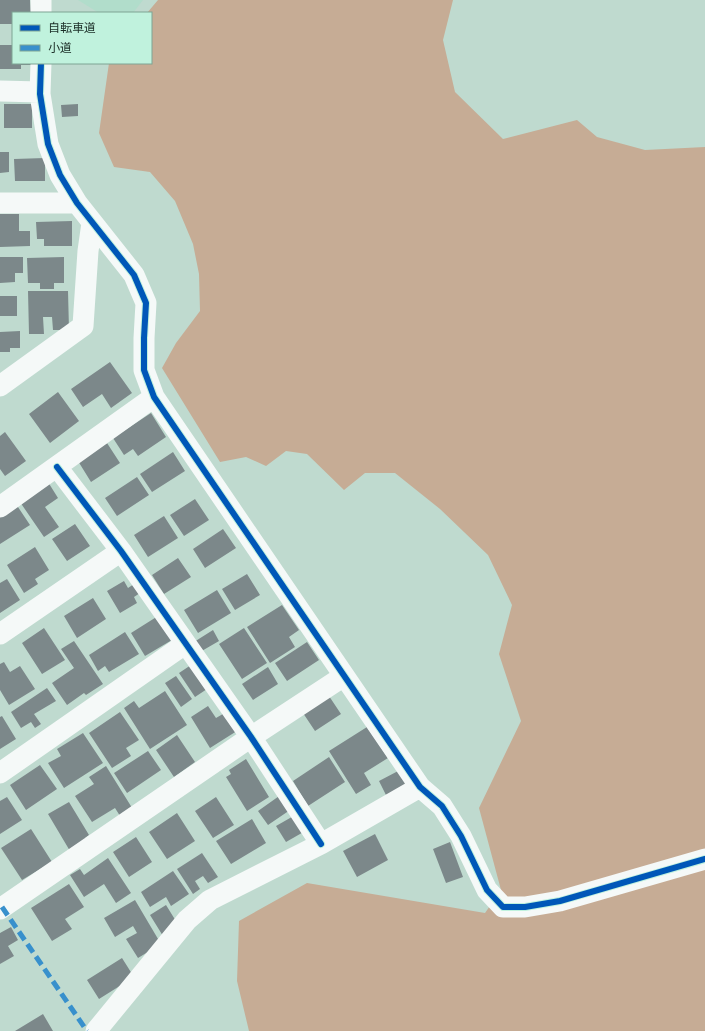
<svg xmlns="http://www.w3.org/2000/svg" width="705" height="1031" font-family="'Playfair Display','Noto Sans JP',serif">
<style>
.built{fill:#b1ddcb}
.forest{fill:#c6ac95}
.building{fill:#7c888a}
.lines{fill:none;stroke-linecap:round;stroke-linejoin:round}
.minor{stroke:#f5f9f8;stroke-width:21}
.quiet{stroke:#3890cc;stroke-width:5;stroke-dasharray:10 5;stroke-linecap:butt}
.cycleway-casing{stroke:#c0f2dd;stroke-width:8}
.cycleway{stroke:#0057b8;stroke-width:6}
</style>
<rect width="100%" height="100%" fill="#bfdacf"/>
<!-- built -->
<path class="built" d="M78 0H143L133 13H99Z"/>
<!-- forest -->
<path class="forest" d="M158 0H453L443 40 455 92 503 139 577 120 597 137 645 150 705 147V1031H249L237 981 239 921 307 883 485 913 501 890 479 808 521 721 499 654 512 605 488 555 440 509 395 473H365L344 490 307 454 286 451 266 466 246 457 220 462 162 368 176 343 200 311 199 274 193 244 175 201 150 172 114 167 99 133 109 63H151V13H147Z"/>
<!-- building -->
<path class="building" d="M0 0H30L31 13H13V24H0Z
M0 45H13V63H34V65H21V69H0Z
M4 104H32V128H4Z
M78 104V116L62 117 61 105Z
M0 152H9V172L0 173Z
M45 158V181H15L14 159Z
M0 214H19V231H30V246L0 247Z
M72 221V246H44V239H37L36 222Z
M0 257H23V273H15V282L0 283Z
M64 257V283H54V289H40V283H28L27 258Z
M28 291H68L69 330H53L52 317H43L44 334H29Z
M0 296H17V316H0Z
M20 331V348H10V352H0V332Z
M110 362 132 393 111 408 102 394 83 407 71 389Z
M58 392 79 421 50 443 29 414Z
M151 413 166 437 138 456 133 449 124 455 113 438Z
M5 432 26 461 5 476 0 469V436Z
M107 443 120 463 91 482 78 461Z
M173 452 185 471 152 492 140 474Z
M137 477 149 495 117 516 105 498Z
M48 482 58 498 45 507 59 527 44 537 20 502Z
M195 499 209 520 184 536 170 515Z
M16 504 30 525 0 544V514Z
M164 516 178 538 148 557 134 535Z
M75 524 90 546 67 561 52 539Z
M223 529 236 548 205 568 193 549Z
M35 547 49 570 35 579 38 584 24 593 7 565Z
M178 558 191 577 164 594 152 575Z
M247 574 260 595 235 610 222 589Z
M7 579 20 600 0 613V583Z
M124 581 128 588 134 584 140 593 134 597 137 603 120 613 107 591Z
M217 590 231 613 198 633 184 610Z
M93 598 106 619 77 638 64 616Z
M282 605 299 630 289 637 295 647 270 663 247 627Z
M158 616 172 640 145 656 131 633Z
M44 628 65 660 42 674 22 643Z
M244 628 267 663 242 679 219 644Z
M213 630 219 641 200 652 194 642Z
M125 632 139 654 109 672 105 666 98 671 89 655Z
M74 641 103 684 86 695 84 693 67 705 52 683 74 668 61 649Z
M307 642 319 660 287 681 275 663Z
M4 662 10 672 20 666 35 689 9 705 0 690V664Z
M194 663 210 687 195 697 179 673Z
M268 667 278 684 253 700 242 684Z
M176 676 192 699 181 707 165 683Z
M47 688 56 701 34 714 41 724 35 728 31 722 21 728 11 712Z
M165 691 187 725 150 749 124 708 134 701 139 708Z
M327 693 341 714 315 731 301 710Z
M208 706 216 718 228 711 240 729 210 748 191 717Z
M120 712 139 740 126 748 131 756 112 768 89 733Z
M2 716 16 739 0 749V717Z
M367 727 388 758 364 773 371 785 356 794 329 751Z
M83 733 103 763 64 788 48 763 61 756 57 749Z
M177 735 195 762 174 777 156 750Z
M148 751 161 770 127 793 114 773Z
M329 757 345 782 308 806 293 781Z
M246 759 269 797 247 811 226 777 231 774 229 770Z
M40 765 57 789 26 810 10 785Z
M106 766 134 811 122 819 115 808 92 822 75 796 94 784 89 777Z
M400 770 407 785 386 795 379 781Z
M282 794 293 808 268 825 258 811Z
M7 797 22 820 0 834V801Z
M216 797 234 825 213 838 195 811Z
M69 802 89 835 85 838 87 842 70 851 48 814Z
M177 813 195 841 167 859 149 832Z
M297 814 307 830 286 842 276 826Z
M252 819 266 843 231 864 216 841Z
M31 829 52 862 22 880 1 848Z
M375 834 388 860 357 877 343 851Z
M136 837 152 862 129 877 113 852Z
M450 842 463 877 446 883 433 849Z
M202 853 218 877 208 883 203 876 195 881 200 889 193 894 177 869Z
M108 858 131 893 116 903 104 884 84 897 70 875 80 869 84 875Z
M173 871 189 894 171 906 166 897 150 907 141 892Z
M69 884 84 907 65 919 72 929 52 941 31 908Z
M135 900 161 944 138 958 126 939 137 933 133 926 115 937 104 918Z
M166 905 179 926 163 936 150 915Z
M11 927 18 940 8 946 14 956 0 964V933Z
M122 958 134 977 99 999 87 980Z
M43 1014 53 1031H15Z"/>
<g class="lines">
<!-- minor -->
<path class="minor" d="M41 13V0
M41 63 40 94 48 144 60 175 77 203 134 275 146 303 144 338V370L154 397 420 787 442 806 461 836 487 890 503 907H525L560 901 705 859
M0 91 40 92
M0 203H77
M0 386 83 326 88 251 92 223
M57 467 121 551 251 737 321 844
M0 507 154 397
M0 634 121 551
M0 773 185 644
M0 909 251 737 344 676
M96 1031 187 920 210 900 321 844 420 787"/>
<!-- quiet -->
<path class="quiet" d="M2 907 87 1031"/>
<defs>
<path id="cycleway" d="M41 63 40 94 48 144 60 175 77 203 134 275 146 303 144 338V370L154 397 420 787 442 806 461 836 487 890 503 907H525L560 901 705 859
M57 467 121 551 251 737 321 844"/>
</defs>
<!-- cycleway casing -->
<use href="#cycleway" class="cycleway-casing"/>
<!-- cycleway -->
<use href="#cycleway" class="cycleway"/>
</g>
<!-- legend -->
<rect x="12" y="12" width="140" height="52" fill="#c0f2dd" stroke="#7ea494"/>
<rect x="20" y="25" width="20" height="6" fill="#0057b8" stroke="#7ea494"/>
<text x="48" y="32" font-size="12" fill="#1b2e27">自転車道</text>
<rect x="20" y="45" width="20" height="6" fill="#3890cc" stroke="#7ea494"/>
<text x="48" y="52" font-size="12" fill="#1b2e27">小道</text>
</svg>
